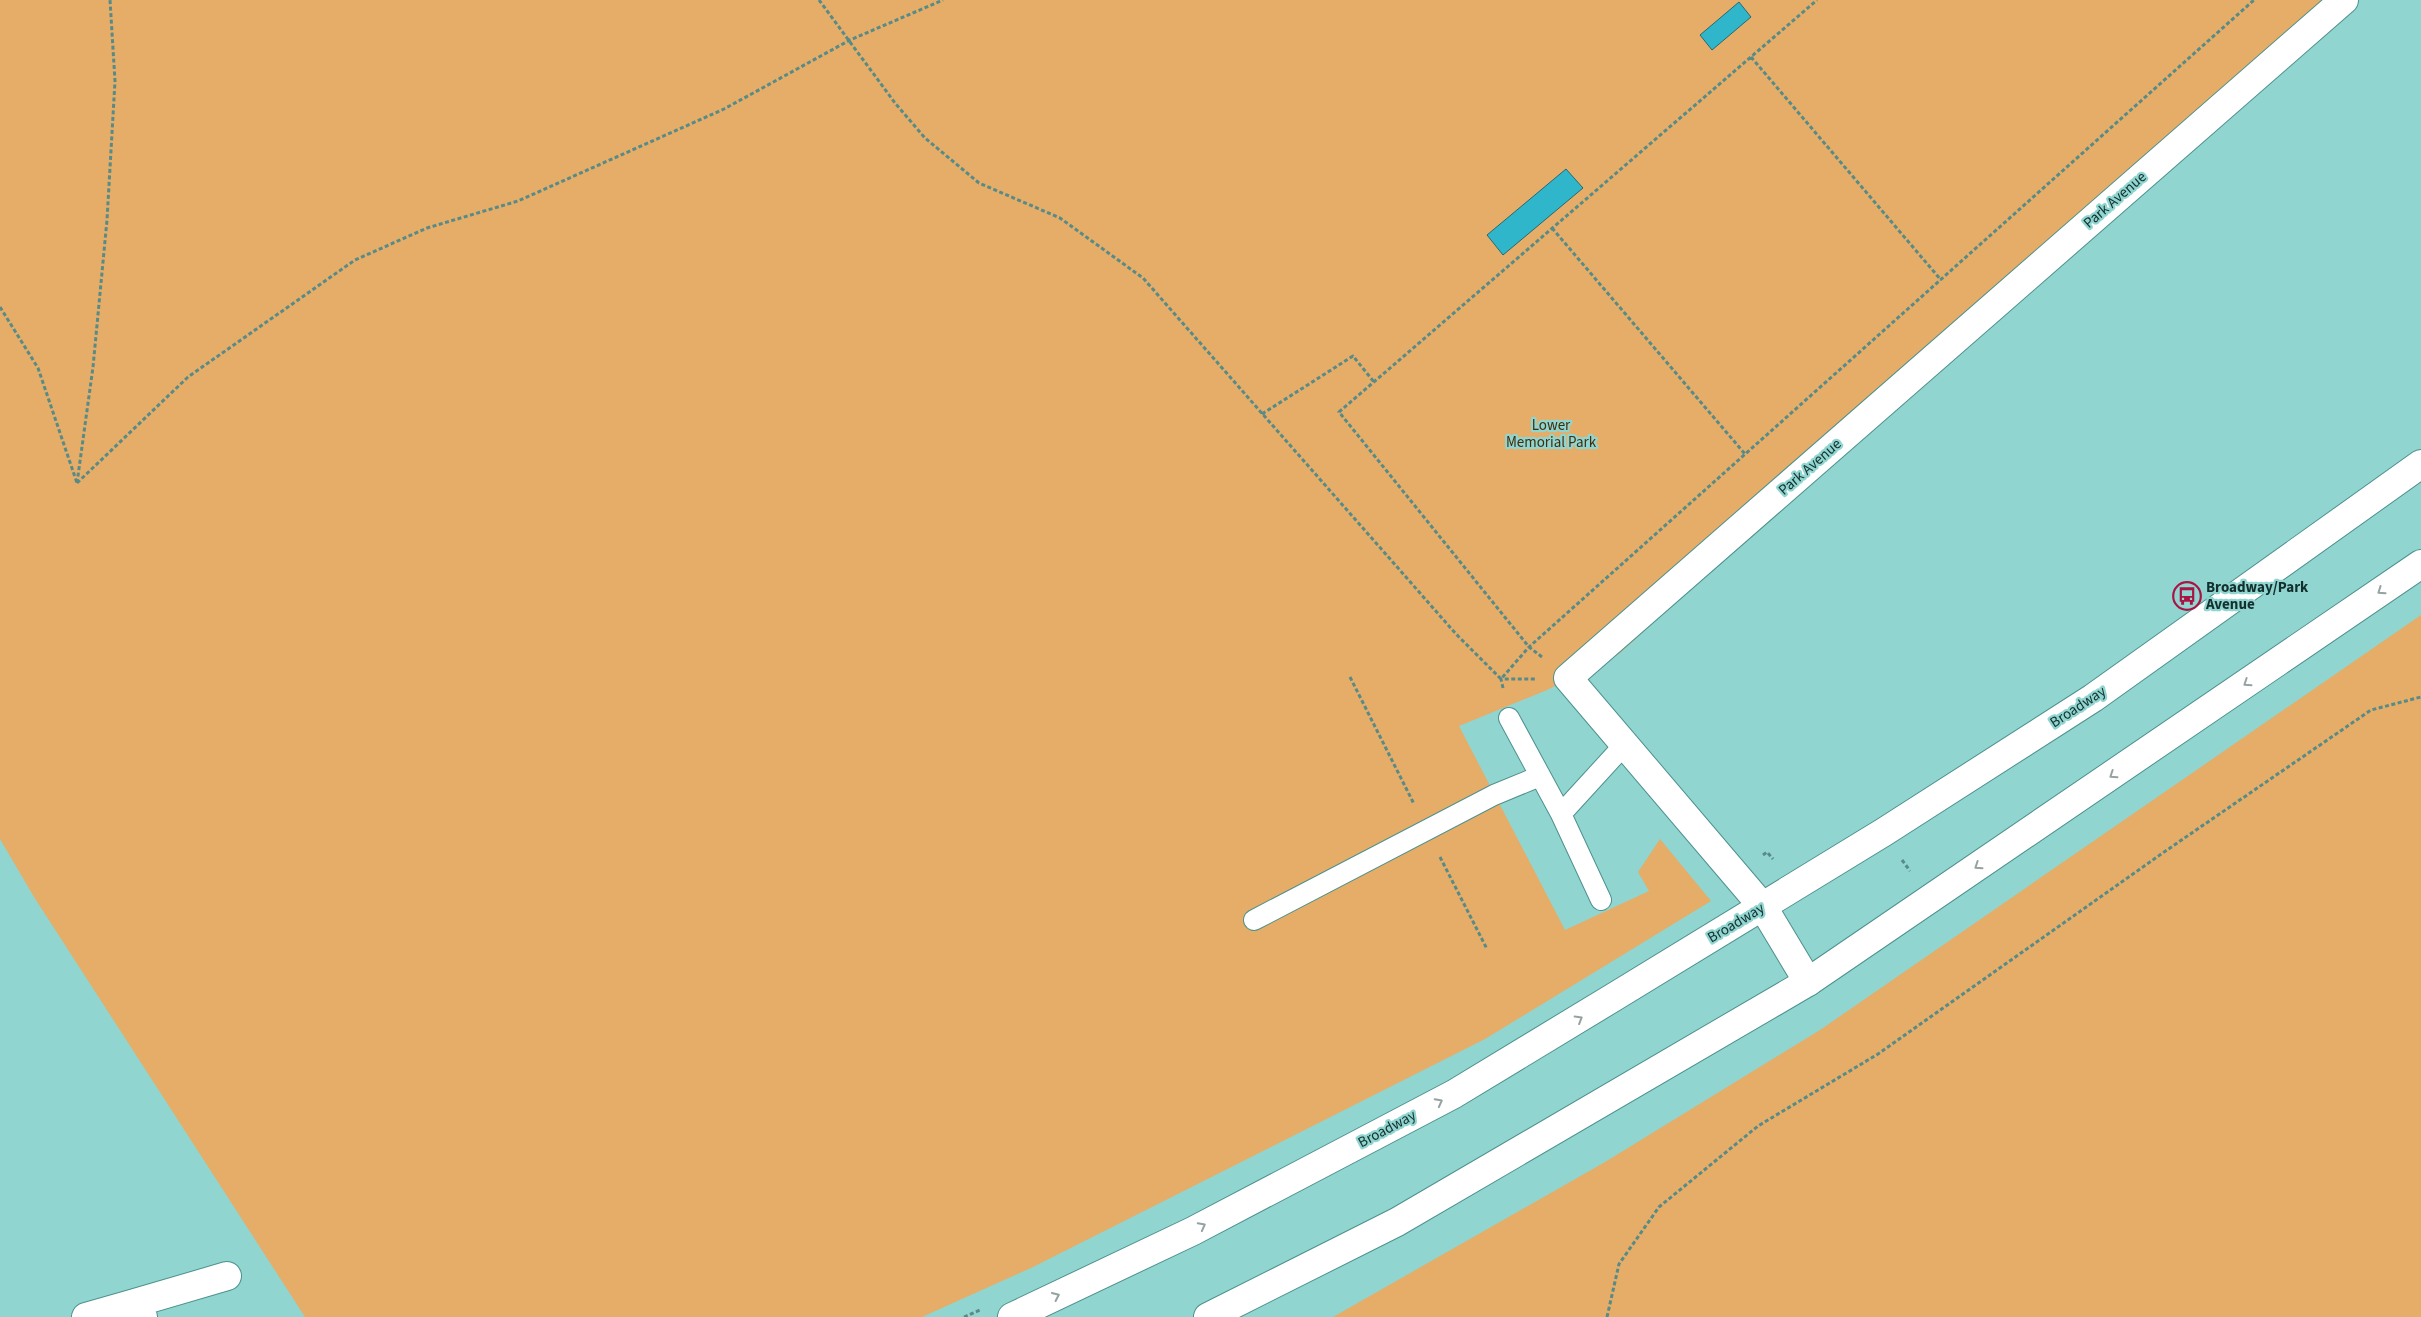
<svg xmlns="http://www.w3.org/2000/svg" width="2421" height="1317" font-family="'Source Sans 3',sans-serif">
<style>
.green{fill:#e5ad68}
.building{fill:#30b6cb;stroke:#246974}
.lines{fill:none;stroke-linecap:round;stroke-linejoin:round}
.lane-casing{stroke:#4d918d;stroke-width:22}
.street-casing{stroke:#4d918d;stroke-width:30}
.highway-casing{stroke:#4d918d;stroke-width:30}
.path{stroke:#588b87;stroke-width:3;stroke-dasharray:4 2.5;stroke-linecap:butt}
.lane{stroke:#fff;stroke-width:20}
.street{stroke:#fff;stroke-width:28}
.highway{stroke:#fff;stroke-width:28}
.oneway{stroke:#95a2a1}
.labels{text-anchor:middle;dominant-baseline:central;stroke-width:4.5;stroke-linejoin:round;paint-order:stroke}
.street-label{font-size:15px;fill:#13302e;stroke:#90d5d0}
.park-label{font-size:15px;fill:#432c0b;stroke:#90d5d0}
.poi-label{font-size:15px;font-weight:bold;fill:#13302e;stroke:#90d5d0;text-anchor:start}
</style>
<rect width="100%" height="100%" fill="#90d5d0"/>
<!-- green -->
<path class="green" d="M0 0H2337L1619 654 1547 690 1459 726 1565 930 1649 891 1638 872 1660 839 1711 901 1485 1039 1033 1267 922 1317H305L34 897 0 839Z
M2421 615V1317H1333L1605 1162 1820 1030Z"/>
<!-- building -->
<path class="building" d="M1739 2 1751 17 1712 50 1700 35Z
M1566 169 1583 188 1503 255 1487 235Z"/>
<g class="lines">
<defs>
<path id="lane" d="M1509 718 1561 814 1601 900
M1561 814 1625 744
M1254 920 1494 795 1540 776"/>
<path id="street" d="M1808 982 1763 907 1568 678 2344 0
M135 1303 227 1276
M86 1317 135 1303 143 1317"/>
<path id="highway" d="M1012 1317 1193 1231 1454 1094 1614 997 1884 832 2093 698 2421 464
M1208 1317 1397 1222 1808 982 2421 564"/>
</defs>
<!-- lane casing -->
<use href="#lane" class="lane-casing"/>
<!-- street casing -->
<use href="#street" class="street-casing"/>
<!-- highway casing -->
<use href="#highway" class="highway-casing"/>
<!-- path -->
<path class="path" d="M819 0 895 103 925 138 979 183 1060 218 1143 278 1456 634 1501 679 1529 647 2254 0
M1751 57 1941 280
M1552 228 1745 454
M0 307 38 368 77 483
M1262 414 1353 356 1374 382
M77 483 188 377 355 260 427 228 518 201 724 109 850 40 943 0
M77 483 93 367 107 220 115 81 110 0
M1542 657 1529 647 1339 412 1817 0
M1350 677 1414 804
M1503 688 1501 679H1535
M1763 855 1767 852 1773 859
M1440 857 1487 949
M1902 860 1910 871
M964 1317 980 1310
M1607 1317 1619 1264 1659 1207 1758 1126 1878 1054 2167 850 2371 710 2421 697"/>
<!-- lane -->
<use href="#lane" class="lane"/>
<!-- street -->
<use href="#street" class="street"/>
<!-- highway -->
<use href="#highway" class="highway"/>
</g>
<!-- one-way arrows -->
<defs><path id="oneway-chevron" d="M-2-3.5L2.5 0L-2 3.5" fill="none" stroke-width="1.6" stroke-linecap="round" stroke-linejoin="round" transform="scale(1.25)"/></defs>
<g class="oneway">
<use href="#oneway-chevron" transform="translate(2381 591) rotate(145)"/>
<use href="#oneway-chevron" transform="translate(2247 683) rotate(146)"/>
<use href="#oneway-chevron" transform="translate(2113 775) rotate(146)"/>
<use href="#oneway-chevron" transform="translate(1978 866) rotate(146)"/>
<use href="#oneway-chevron" transform="translate(1579 1019) rotate(-31)"/>
<use href="#oneway-chevron" transform="translate(1439 1102) rotate(-28)"/>
<use href="#oneway-chevron" transform="translate(1202 1226) rotate(-28)"/>
<use href="#oneway-chevron" transform="translate(1056 1296) rotate(-25)"/>
</g>
<!-- icons -->
<defs>
<symbol id="bus-ring" viewBox="-11 -11 22 22"><circle r="9.5" fill="#90d5d0" stroke="#a91444" stroke-width="1.5"/><path d="M-5-6H5V4H4V6H2V4H-2V6H-4V4H-5ZM-3.5-4V0h7V-4ZM-3.5 1.2v1.5H-2V1.2ZM2 1.2v1.5H3.5V1.2Z" fill="#a91444"/></symbol>
</defs>
<g fill-rule="evenodd">
<use href="#bus-ring" x="2171" y="580" width="32" height="32"/>
</g>
<g class="labels">
<!-- street labels -->
<g class="street-label">
<text transform="translate(2115 200) rotate(-41)">Park Avenue</text>
<text transform="translate(1810 467) rotate(-41)">Park Avenue</text>
<text transform="translate(2078 707) rotate(-33)">Broadway</text>
<text transform="translate(1736 923) rotate(-31)">Broadway</text>
<text transform="translate(1387 1129) rotate(-28)">Broadway</text>
</g>
<!-- park labels -->
<g class="park-label">
<text x="1551" y="425">Lower<tspan x="1551" dy="17">Memorial Park</tspan></text>
</g>
<!-- poi labels -->
<g class="poi-label">
<text x="2206" y="587">Broadway/Park<tspan x="2206" dy="17">Avenue</tspan></text>
</g>
</g>
</svg>
